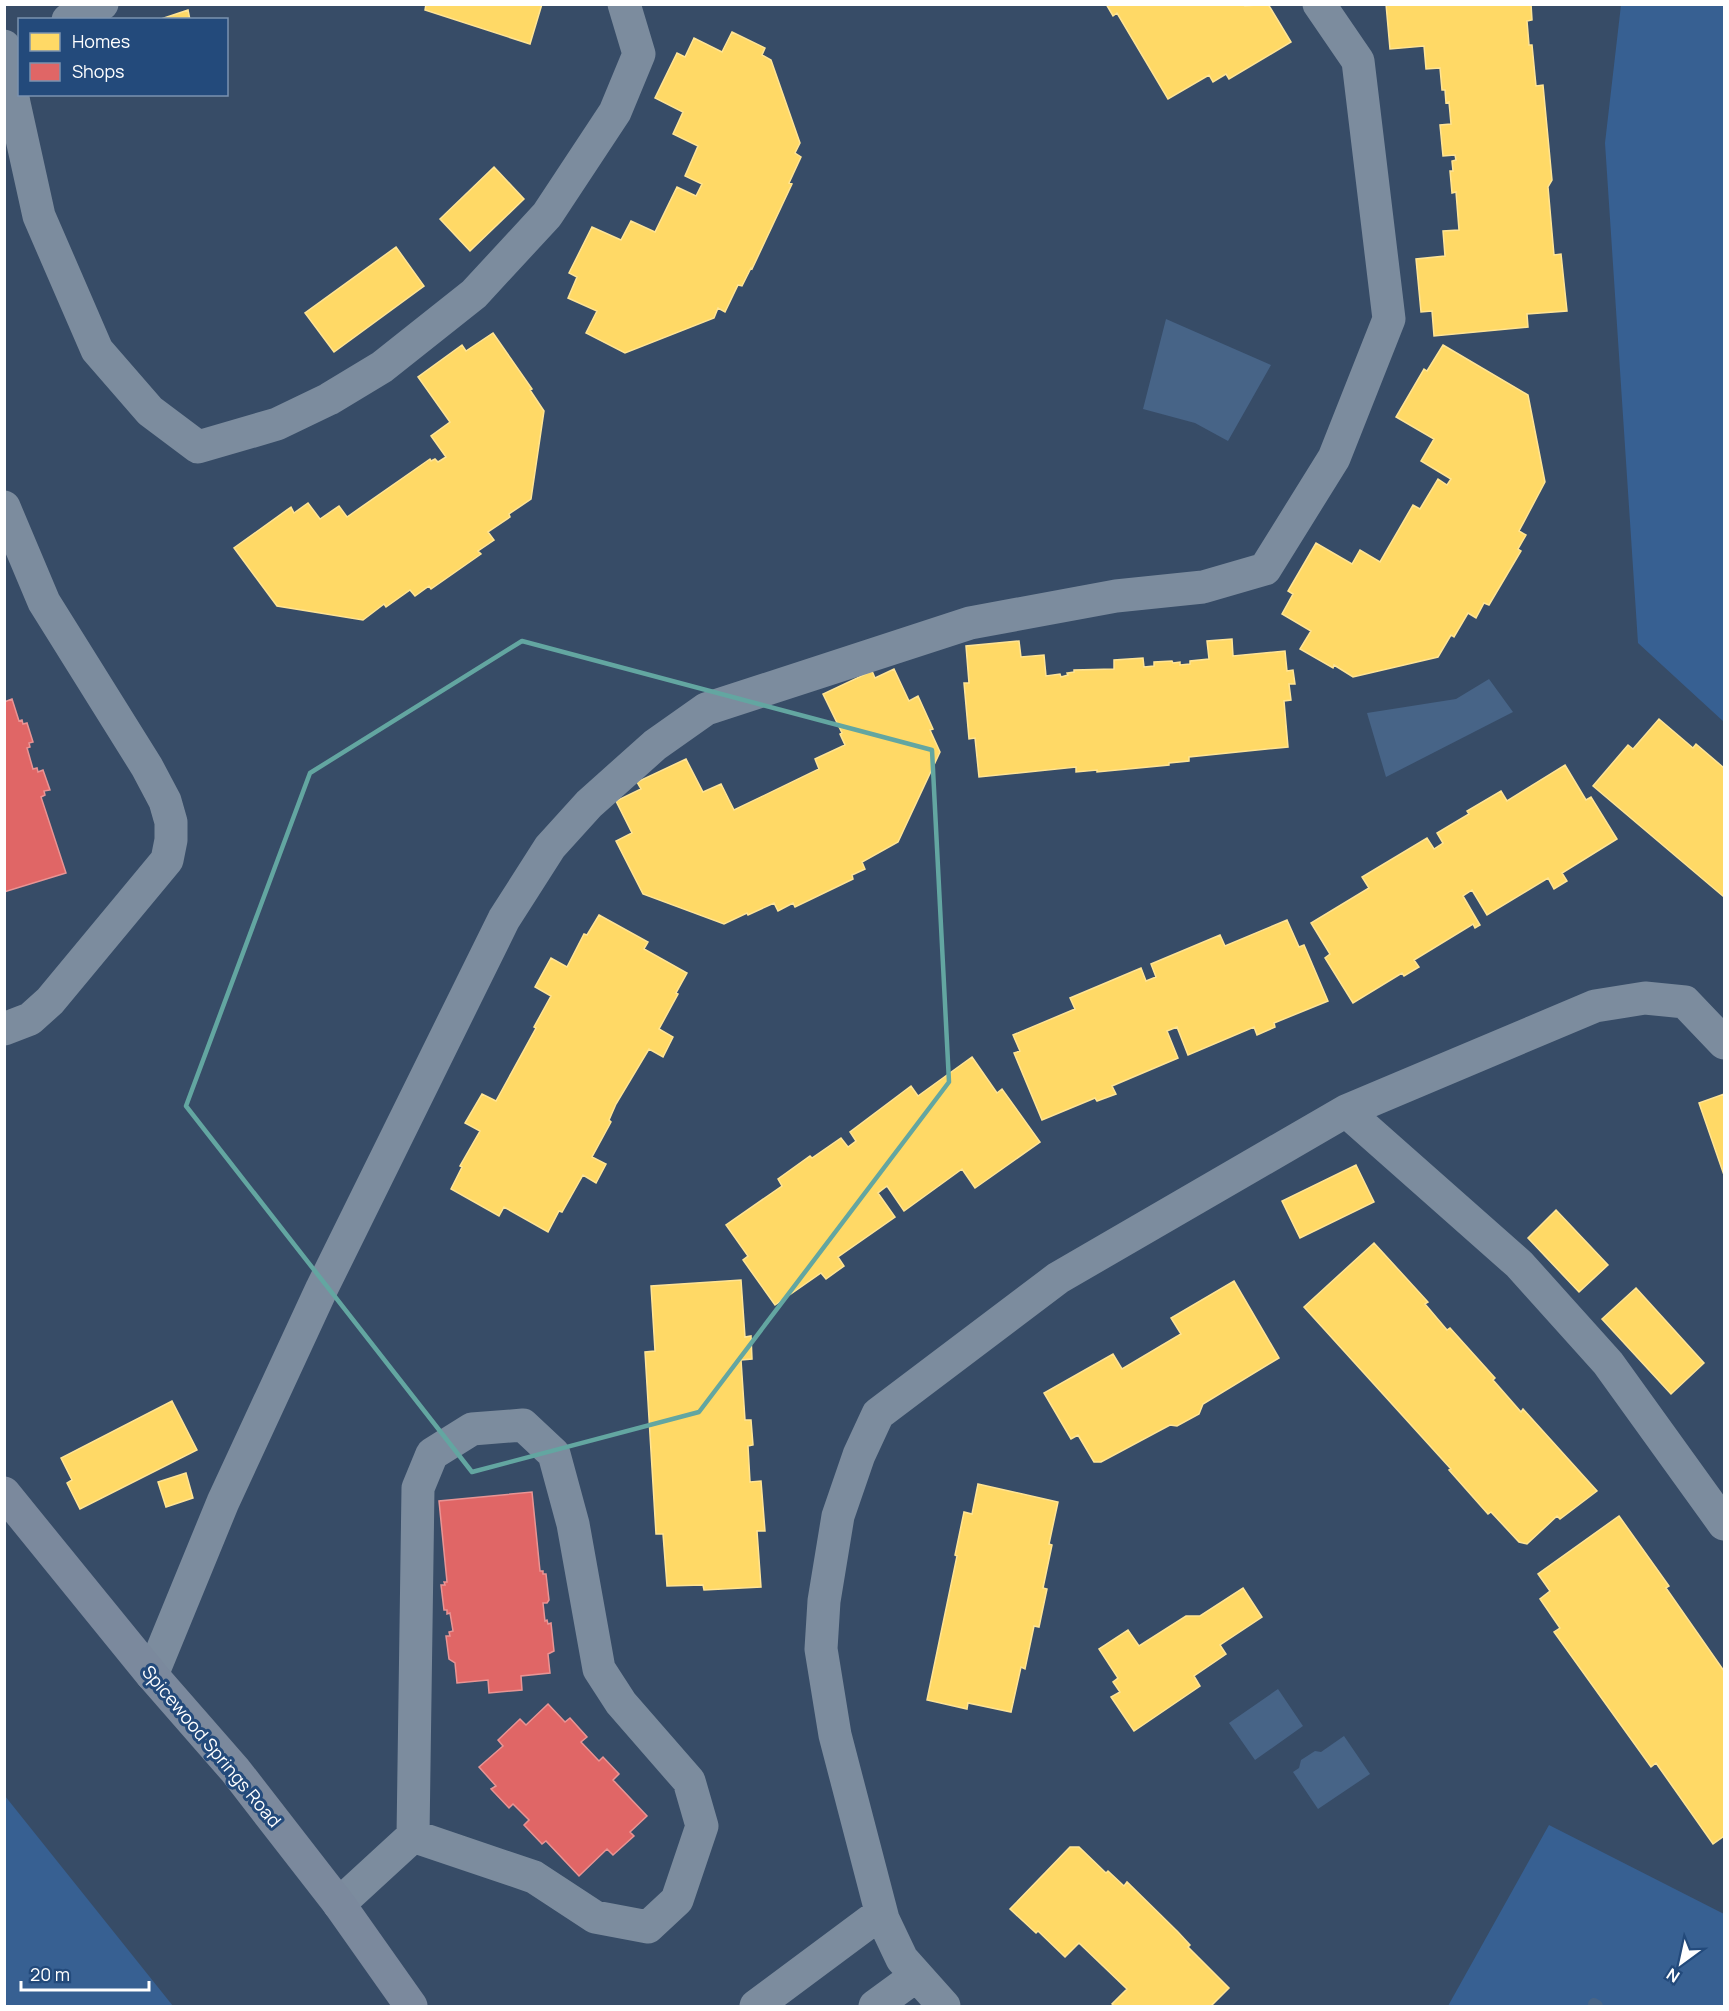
<svg xmlns="http://www.w3.org/2000/svg" width="1729" height="2011" font-family="Manrope,sans-serif">
<style>
.green{fill:#376092}
.water{fill:#476487}
.homes{fill:#ffd966;stroke:#ffe494;stroke-width:1.5}
.shops{fill:#e06666;stroke:#e99494;stroke-width:1.5}
.lines{fill:none;stroke-linecap:round;stroke-linejoin:round}
.stream{stroke:#476487;stroke-width:12}
.minor{stroke:#7c8c9e;stroke-width:33}
.major{stroke:#7b899d;stroke-width:33}
.marked{fill:none;stroke:#63a6a1;stroke-width:4.5;stroke-linejoin:round}
.labels{text-anchor:middle;dominant-baseline:central;stroke-width:6;stroke-linejoin:round;paint-order:stroke}
.street-label{font-size:18px;fill:#fff;stroke:#234a7b}
</style>
<rect width="100%" height="100%" fill="#374c67"/>
<!-- green -->
<path class="green" d="M1621 5H1724V722L1638 643 1605 143Z
M4 1796H5L173 2006H5Z
M1549 1825 1724 1914V2006H1448Z"/>
<!-- water -->
<path class="water" d="M1166 319 1271 365 1228 441 1195 423 1143 409Z
M1489 679 1513 712 1386 777 1367 713 1456 699Z
M1278 1689 1303 1726 1255 1760 1229 1723Z
M1344 1736 1370 1774 1318 1809 1293 1772 1299 1768 1301 1760 1315 1751 1321 1752Z"/>
<!-- homes -->
<path class="homes" d="M426 4H542L530 44 425 10Z
M1106 4H1245V6L1268 4 1291 42 1229 79 1226 74 1213 82 1209 75 1168 99 1117 13 1113 16Z
M1386 4H1531L1532 20 1527 21 1529 45H1532L1536 86 1543 85 1552 180 1548 187 1554 255 1561 254 1567 311 1527 314 1528 327 1434 336 1432 311 1421 312 1416 259 1445 256 1443 231 1459 230 1456 192 1452 193 1450 171H1453L1452 161 1456 160 1455 155 1443 156 1440 125 1451 124 1449 102 1446 103 1445 90H1442L1440 68 1426 69 1424 46 1390 49Z
M188 10 190 20H158Z
M732 32 765 48 762 55 771 60 800 143 795 153 801 157 789 183 792 184 752 269 751 268 742 286 738 285 725 312 718 308 714 318 625 353 586 333 597 311 568 298 577 277 569 273 592 227 621 240 631 221 655 232 677 187 696 196 702 184 685 176 698 146 673 134 683 112 655 98 677 53 685 57 694 38 722 52Z
M494 167 524 199 470 251 440 219Z
M396 247 424 286 334 352 305 313Z
M493 333 532 389 530 390 544 411 531 499 509 514 510 517 488 532 494 540 478 551 481 554 431 589 429 586 415 596 410 590 386 607 384 604 363 620 277 606 234 548 291 507 294 513 308 503 320 519 339 506 347 517 430 459 431 461 435 459 438 462 446 457 431 436 450 422 418 377 462 345 466 351Z
M1443 345 1528 395 1545 482 1519 531 1526 535 1518 549 1521 551 1489 605 1484 603 1476 618 1468 613 1454 637 1451 635 1438 657 1353 677 1334 665 1333 668 1300 649 1311 631 1282 614 1293 594 1288 591 1316 543 1352 564 1360 550 1380 562 1413 505 1420 509 1438 479 1447 485 1451 479 1421 461 1434 439 1396 417 1424 369 1427 371Z
M1232 639 1233 656 1285 651 1287 671 1293 670 1295 684H1289L1291 700 1284 701 1288 747 1189 757V761L1169 763V765L1097 772V770L1076 772V767L979 777 975 738 969 739 964 683H969L966 646 1019 641 1021 657 1044 655 1046 676 1060 674 1061 677 1068 675 1067 673 1074 672V670L1114 669V660L1143 658 1144 667 1154 666V662L1172 661 1173 663 1180 662V665L1190 664V661L1209 659 1207 641Z
M894 669 909 701 918 696 933 729 930 730 940 752 898 842 862 862 865 869 852 875 853 879 795 907 793 903 778 911 774 903 748 915 747 913 724 924 643 894 616 841 632 833 616 801 641 789 637 782 686 759 703 792 721 784 734 810 819 769 815 759 845 745 840 734 842 733 823 694 872 671 875 678Z
M1659 719 1693 748 1696 744 1724 768V897L1593 786 1628 745 1633 749Z
M1565 765 1586 800 1591 797 1617 839 1562 873 1567 881 1554 889 1548 878 1487 915 1472 890 1463 896 1480 925 1475 928 1473 924 1414 960 1419 967 1404 976 1402 973 1353 1003 1325 958 1330 954 1311 923 1369 888 1362 877 1427 838 1434 849 1443 843 1437 833 1469 814 1467 811 1501 791 1507 801Z
M599 915 648 942 644 949 687 973 676 993 678 994 659 1029 673 1037 663 1057 649 1049 616 1104 609 1120 611 1122 592 1157 606 1164 596 1183 583 1175 562 1212 559 1211 548 1232 504 1207 499 1216 451 1189 462 1167 460 1166 480 1131 465 1123 482 1094 496 1101 536 1028 534 1027 551 996 535 987 551 958 567 967 584 934 587 935Z
M1287 920 1299 947 1304 945 1328 1001 1274 1023 1275 1027 1257 1035 1254 1027 1188 1055 1177 1027 1167 1031 1178 1058 1112 1086 1116 1094 1097 1101 1095 1098 1042 1120 1014 1053 1020 1051 1013 1035 1075 1009 1070 998 1141 968 1146 981 1156 977 1151 964 1220 935 1225 946Z
M972 1057 997 1093 1002 1089 1040 1142 975 1188 962 1169 904 1211 887 1186 878 1193 895 1217 838 1257 844 1266 826 1279 821 1273 775 1305 743 1260 748 1256 726 1225 782 1186 778 1179 810 1156 812 1158 841 1138 848 1147 856 1141 850 1132 911 1086 918 1096Z
M1724 1094V1175L1699 1103Z
M1356 1165 1374 1202 1300 1238 1282 1201Z
M1556 1210 1608 1265 1579 1292 1528 1238Z
M1374 1243 1428 1302 1425 1304 1447 1330 1450 1328 1495 1378 1493 1380 1521 1412 1523 1409 1597 1491 1560 1519 1557 1516 1527 1544 1519 1542 1491 1512 1488 1514 1449 1470 1451 1469 1304 1307Z
M741 1280 745 1337 751 1336 752 1359 741 1360 745 1420H751L753 1445 748 1446 750 1482 761 1481 765 1531H757L761 1587 704 1590 703 1585 667 1586 663 1534H656L645 1352 655 1351 651 1286Z
M1234 1281 1279 1358 1203 1404 1199 1414 1177 1426 1170 1425 1101 1462H1094L1078 1435 1071 1439 1044 1393 1113 1354 1122 1369 1181 1334 1171 1318Z
M1636 1288 1704 1363 1671 1394 1602 1319Z
M172 1401 197 1450 80 1509 67 1483 72 1480 61 1458Z
M186 1473 193 1498 166 1507 158 1482Z
M978 1484 1058 1502 1049 1544 1052 1545 1043 1588 1047 1589 1039 1627 1034 1626 1025 1669 1021 1667 1011 1712 968 1703 967 1709 927 1700 957 1556 955 1555 964 1512 972 1514Z
M1619 1516 1669 1586 1666 1588 1724 1671V1836L1713 1844 1656 1763 1651 1767 1554 1632 1560 1628 1540 1599 1550 1591 1538 1574Z
M1243 1588 1262 1617 1220 1645 1226 1654 1194 1676 1200 1686 1134 1731 1111 1697 1120 1692 1113 1682 1118 1678 1099 1649 1128 1630 1139 1646 1186 1616H1200Z
M1070 1847H1079L1106 1873 1108 1871 1124 1886 1127 1882 1178 1932 1190 1945 1188 1947 1229 1988 1211 2006H1115L1112 2004 1127 1989 1079 1943 1065 1957 1038 1931 1036 1933 1010 1909Z"/>
<!-- shops -->
<path class="shops" d="M12 699 19 721 22 720 23 724 27 723 33 742 29 743 30 747 27 748 33 769 37 768 38 772 43 770 50 790 44 791 45 795 41 797 66 873 4 892V702Z
M532 1492 540 1571H543V1574H546L549 1600 547 1603H543L545 1621 547 1620 548 1624 551 1623 554 1651 548 1654 550 1673 521 1676 522 1690 489 1693 488 1680 457 1683 455 1663 449 1659 446 1636H450L449 1632 453 1631 450 1613 447 1614V1610H444L441 1585H445L444 1582H447L439 1501Z
M548 1704 565 1722 570 1718 587 1737 581 1742 599 1761 603 1757 619 1774 613 1780 647 1816 630 1832 634 1836 613 1855 607 1849 579 1876 546 1841 542 1844 524 1825 529 1820 513 1804 509 1808 491 1789 496 1786 479 1767 503 1746 498 1740 520 1719 526 1725Z"/>
<g class="lines">
<!-- stream -->
<path class="stream" d="M1594 2004 1597 2006"/>
<!-- minor -->
<path class="minor" d="M68 20 102 4
M4 46 14 103 39 216 97 350 150 411 198 447 277 424 329 399 382 367 474 294 547 215 615 112 639 54 624 4
M4 507 44 602 147 767 165 801 171 822V840L167 860 50 1001 30 1019 4 1029
M1346 1111 1519 1264 1608 1363 1724 1524
M152 1675 223 1502 322 1288 504 919 550 847 589 804 655 745 706 709 970 623 1116 596 1203 587 1265 569 1334 458 1389 319 1358 61 1319 4
M339 1904 413 1836 418 1488 432 1454 472 1429 523 1425 554 1454 573 1524 599 1669 621 1703 689 1781 702 1826 677 1900 648 1927 595 1917 534 1877 413 1836
M756 2006 881 1913
M875 2006 916 1976
M944 2006 902 1959 883 1919 835 1735 821 1649 824 1601 838 1516 859 1455 878 1414 1058 1278 1346 1111 1595 1006 1645 998 1685 1002 1724 1043"/>
<!-- major -->
<path class="major" d="M4 1493 152 1675 235 1770 339 1904 411 2006"/>
</g>
<!-- marked area -->
<path class="marked" d="M522 641 932 750 949 1082 699 1412 472 1472 186 1106 310 773Z"/>
<g class="labels">
<!-- street labels -->
<g class="street-label">
<text transform="translate(212 1746) rotate(50)">Spicewood Springs Road</text>
</g>
</g>
<!-- border -->
<rect width="1729" height="2011" fill="none" stroke="#ffffff" stroke-width="12"/>
<!-- legend -->
<rect x="18" y="18" width="210" height="78" fill="#234a7b" stroke="#7b92b0" stroke-width="1.5"/>
<rect x="30" y="33" width="30" height="18" fill="#ffd966" stroke="#7b92b0" stroke-width="1.5"/>
<text x="72" y="48" font-size="18" fill="#ffffff">Homes</text>
<rect x="30" y="63" width="30" height="18" fill="#e06666" stroke="#7b92b0" stroke-width="1.5"/>
<text x="72" y="78" font-size="18" fill="#ffffff">Shops</text>
<!-- north arrow -->
<g transform="translate(1681 1963) rotate(213)" stroke="#234a7b" stroke-width="4.5" paint-order="stroke">
<path d="M0-4.5L10 22L0 15L-10 22Z" fill="#ffffff"/>
<text y="-9" font-size="16" font-weight="bold" text-anchor="middle" fill="#ffffff">N</text>
</g>
<!-- scale -->
<path d="M21 1981v9h128v-9" fill="none" stroke="#ffffff" stroke-width="3"/>
<text x="30" y="1981" font-size="18" fill="#ffffff" stroke="#234a7b" stroke-width="4.5" paint-order="stroke">20 m</text>
</svg>
